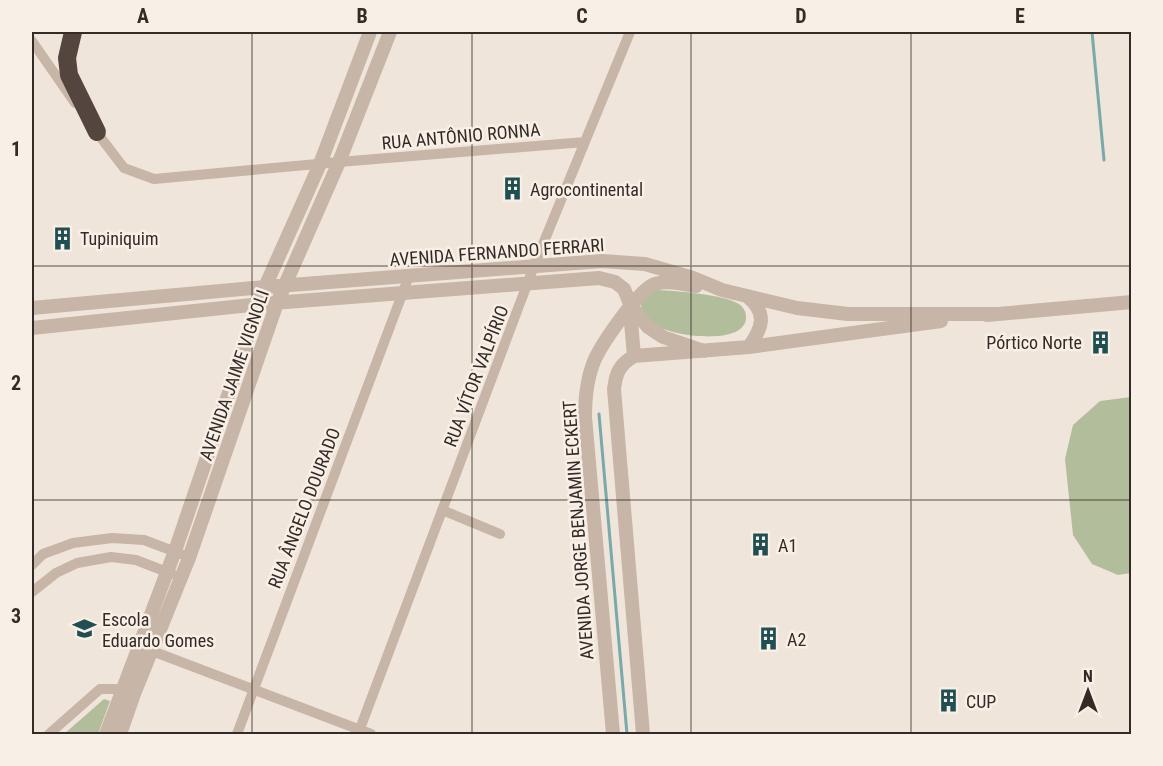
<svg xmlns="http://www.w3.org/2000/svg" width="1163" height="766" font-family="'Roboto Condensed',sans-serif">
<style>
.green{fill:#b2be9b}
.lines{fill:none;stroke-linecap:round;stroke-linejoin:round}
.stream{stroke:#7aa9ab;stroke-width:3}
.minor{stroke:#c7b5a7;stroke-width:10}
.tertiary{stroke:#c7b5a7;stroke-width:14}
.motorway{stroke:#54453e;stroke-width:18}
.grid{fill:none;stroke:#342b27;stroke-width:1.5;stroke-opacity:0.55}
.labels{text-anchor:middle;dominant-baseline:central;stroke-width:5;stroke-linejoin:round;paint-order:stroke}
.street-label{font-size:18px;fill:#342b27;stroke:#f8f0e6}
.poi-label{font-size:18px;fill:#342b27;stroke:#f8f0e6;text-anchor:start}
.neatline{fill:none;stroke:#342b27;stroke-width:2}
.grid-label{font-size:20px;text-anchor:middle;font-weight:bold;fill:#342b27}
</style>
<rect width="100%" height="100%" fill="#f0e5da"/>
<!-- green -->
<path class="green" d="M657 290C677 291 722 294 739 304 743 307 745 310 746 315 748 338 712 337 697 336 684 335 658 330 649 321 647 319 645 316 644 313 640 308 640 301 644 296 647 293 653 291 657 290Z
M1131 397V573L1118 575 1092 564 1073 535 1065 459 1073 425 1100 401Z
M104 699 110 701 98 734H64Z"/>
<g class="lines">
<!-- stream -->
<path class="stream" d="M1092 32 1104 160
M599 414 627 734"/>
<!-- minor -->
<path class="minor" d="M32 41 75 103
M95 130 124 168 154 179 339 162 585 142
M442 510 500 534
M32 565 43 554 73 543 112 538 144 540 181 554
M32 592 56 573 77 563 111 557 136 560 172 574
M152 651 371 734
M49 734 100 689H123L129 692
M237 734 409 276
M358 734 534 266 630 32"/>
<!-- tertiary -->
<path class="tertiary" d="M748 297C768 314 762 328 749 347
M631 306V322L634 356
M32 308 265 287 602 261 645 264 693 278 722 290 797 308 848 314H995
M987 315 1132 302
M32 328 260 304 599 278 615 282 624 289 631 306 648 327 663 337 704 351
M634 356 749 347 941 321
M634 356C619 365 616 373 614 389L643 734
M106 734 175 551 265 287 320 164 370 32
M120 734 134 694 189 558 277 303 339 162 390 32
M613 734 585 417C585 397 587 377 595 359 603 342 639 289 655 284 668 280 683 284 696 286"/>
<!-- motorway -->
<path class="motorway" d="M73 32 67 58 69 75 97 132"/>
</g>
<!-- grid -->
<path class="grid" d="M252 32V734M472 32V734M691 32V734M911 32V734M32 266H1132M32 500H1132"/>
<!-- icons -->
<defs>
<symbol id="building-bare" viewBox="-9 -9 18 18"><path d="M-4-6H4V6H1V3H-1V6H-4ZM-2.5-4.3h1.7v1.8h-1.7ZM.8-4.3h1.7v1.8H.8ZM-2.5-1h1.7V.8h-1.7ZM.8-1h1.7V.8H.8Z" fill="#1f4f52" stroke="#f8f0e6" stroke-width="2.5" paint-order="stroke"/></symbol>
<symbol id="school-bare" viewBox="-9 -9 18 18"><path d="M0-5L7-2L0 1L-7-2ZM-4 1L0 2.5L4 1V4Q0 6-4 4Z" fill="#1f4f52" stroke="#f8f0e6" stroke-width="2.5" paint-order="stroke"/></symbol>
</defs>
<g fill-rule="evenodd">
<use href="#building-bare" x="496" y="172" width="33" height="33"/>
<use href="#building-bare" x="46" y="222" width="33" height="33"/>
<use href="#building-bare" x="1084" y="326" width="33" height="33"/>
<use href="#building-bare" x="744" y="528" width="33" height="33"/>
<use href="#school-bare" x="68" y="612" width="33" height="33"/>
<use href="#building-bare" x="752" y="622" width="33" height="33"/>
<use href="#building-bare" x="932" y="684" width="33" height="33"/>
</g>
<g class="labels">
<!-- street labels -->
<g class="street-label">
<text transform="translate(461 136) rotate(-5)">RUA ANTÔNIO RONNA</text>
<text transform="translate(497 252) rotate(-4)">AVENIDA FERNANDO FERRARI</text>
<text transform="translate(234 375) rotate(-71)">AVENIDA JAIME VIGNOLI</text>
<text transform="translate(476 376) rotate(-69)">RUA VÍTOR VALPÍRIO</text>
<text transform="translate(304 508) rotate(-69)">RUA ÂNGELO DOURADO</text>
<text transform="translate(578 530) rotate(-94)">AVENIDA JORGE BENJAMIN ECKERT</text>
</g>
<!-- poi labels -->
<g class="poi-label">
<text x="530" y="189">Agrocontinental</text>
<text x="80" y="238">Tupiniquim</text>
<text x="1082" y="342" text-anchor="end">Pórtico Norte</text>
<text x="778" y="545">A1</text>
<text x="102" y="619">Escola<tspan x="102" dy="21">Eduardo Gomes</tspan></text>
<text x="787" y="639">A2</text>
<text x="966" y="701">CUP</text>
</g>
</g>
<!-- border -->
<rect width="1163" height="766" fill="none" stroke="#f8f0e6" stroke-width="66"/>
<!-- north arrow -->
<g transform="translate(1088 691)" stroke="#f8f0e6" stroke-width="4.5" paint-order="stroke">
<path d="M0-4.5L10 22L0 15L-10 22Z" fill="#342b27"/>
<text y="-9" font-size="16" font-weight="bold" text-anchor="middle" fill="#342b27">N</text>
</g>
<rect x="33" y="33" width="1097" height="700" class="neatline"/>
<g class="grid-label">
<text x="143" y="23">A</text>
<text x="362" y="23">B</text>
<text x="582" y="23">C</text>
<text x="801" y="23">D</text>
<text x="1020" y="23">E</text>
<text x="16" y="156">1</text>
<text x="16" y="390">2</text>
<text x="16" y="623">3</text>
</g>
</svg>
